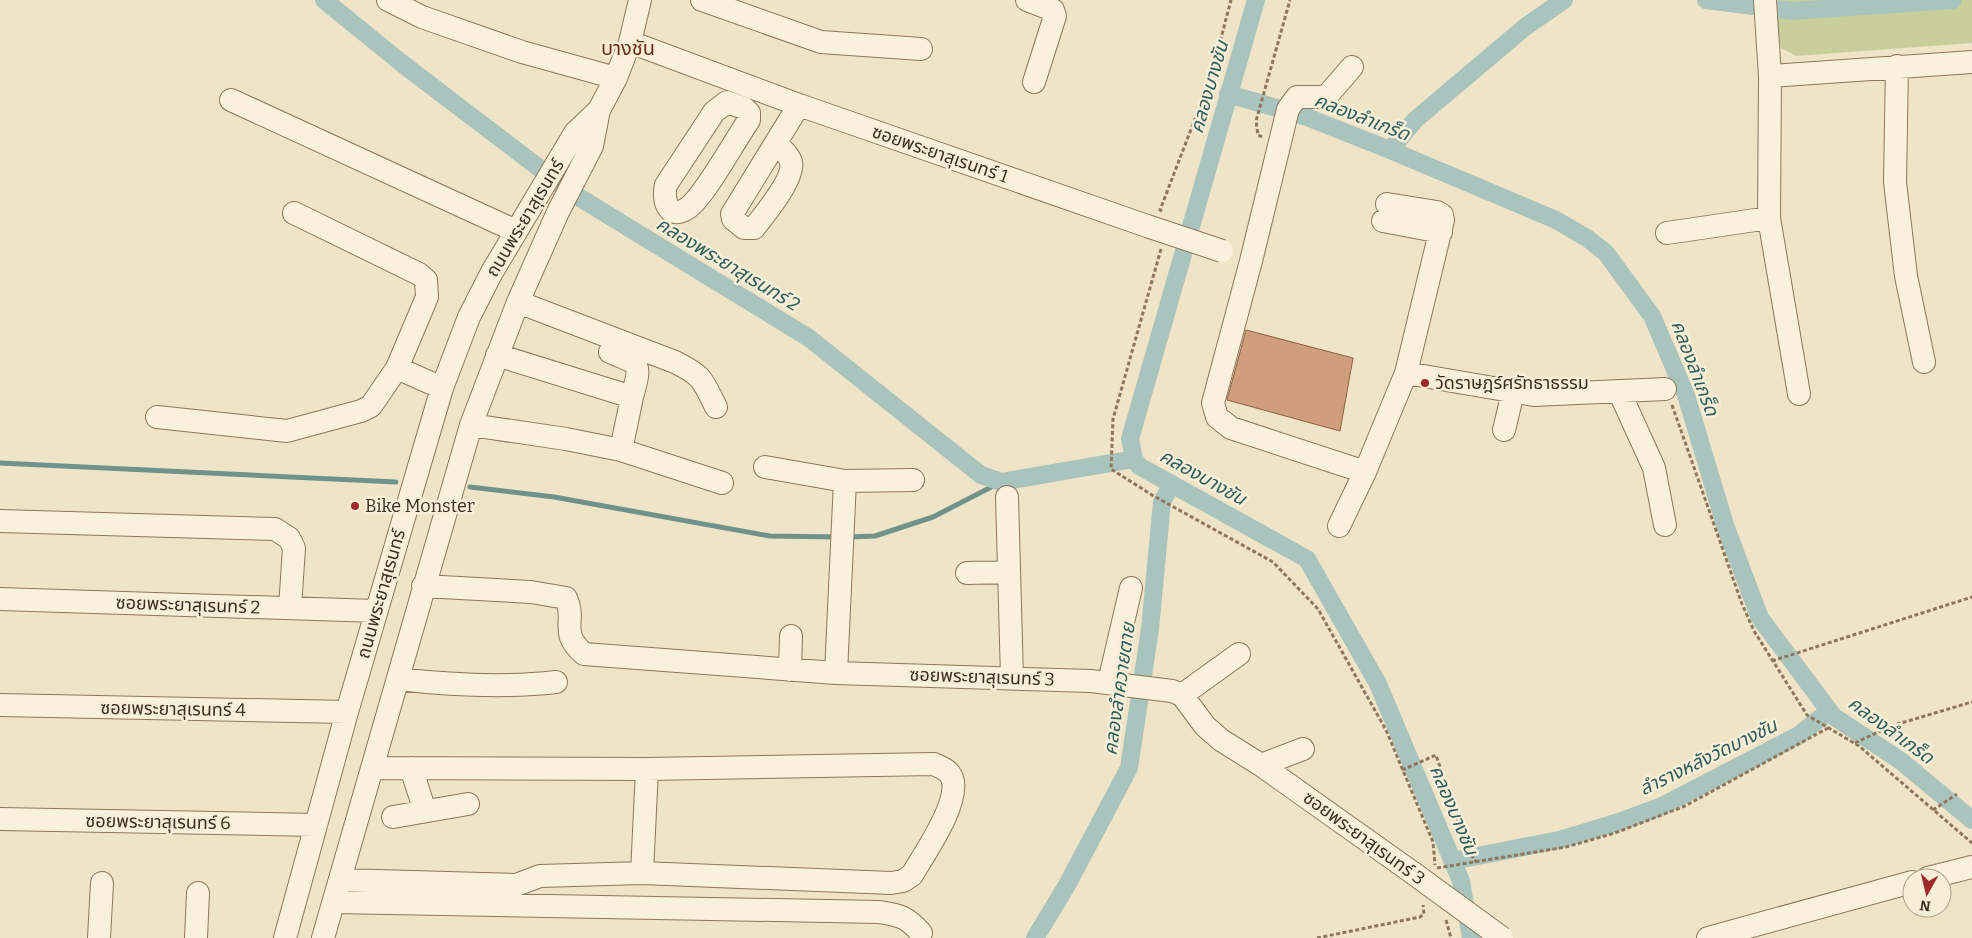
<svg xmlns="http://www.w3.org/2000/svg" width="1972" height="938" font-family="Bitter,'Noto Sans Thai',serif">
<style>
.green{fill:#c9cf9b}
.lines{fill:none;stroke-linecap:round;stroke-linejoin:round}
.stream{stroke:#6f938a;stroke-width:5}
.canal{stroke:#a9c4bc;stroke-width:18}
.building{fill:#cf9f7d;stroke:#8d5f41}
.minor-casing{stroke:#8d765c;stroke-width:24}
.path{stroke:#8d765c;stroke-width:3;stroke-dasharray:4 2.5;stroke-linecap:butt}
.minor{stroke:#faf1dc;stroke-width:22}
.minor-bridge-casing{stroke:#8d765c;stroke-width:24;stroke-linecap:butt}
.path-bridge{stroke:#8d765c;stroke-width:3;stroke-dasharray:4 2.5;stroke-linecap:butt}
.minor-bridge{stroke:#faf1dc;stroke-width:22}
.poi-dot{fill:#9e2a2b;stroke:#f7eed8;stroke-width:2}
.labels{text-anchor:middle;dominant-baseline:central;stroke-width:5;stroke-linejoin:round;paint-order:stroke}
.street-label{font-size:18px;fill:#3d2e20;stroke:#f7eed8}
.poi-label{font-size:18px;fill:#3d2e20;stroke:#f7eed8;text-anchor:start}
.water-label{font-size:19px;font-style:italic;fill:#2f5d5a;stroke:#f7eed8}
.quarter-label{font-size:20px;fill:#6b2e1e;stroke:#f7eed8}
</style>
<rect width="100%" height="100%" fill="#f0e4c8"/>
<!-- green -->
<path class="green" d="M1772 0H1972V43L1796 56 1781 48Z"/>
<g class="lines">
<!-- stream -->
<path class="stream" d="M0 463 396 482
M470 487 554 497 770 536 838 537
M849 537 875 536 933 517 1001 482"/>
<!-- canal -->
<path class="canal" d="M324 0 404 65 572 193 809 338 981 475 1001 482 1134 459
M1256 0 1130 439 1134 459 1139 466 1307 559 1378 684 1461 881 1471 938
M1706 0 1792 11 1953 0
M1228 94 1304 116 1390 150 1556 220 1587 238 1606 253 1652 316 1686 395 1726 528 1760 618 1833 716 1901 761 1972 820
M1390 150 1415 120 1525 27 1564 0
M1452 861 1559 840 1622 821 1662 806 1799 735 1829 711
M1035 938 1067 885 1129 768 1150 629 1162 502 1172 484"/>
</g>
<!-- building -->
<path class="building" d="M1246 330 1353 358 1340 431 1227 400Z"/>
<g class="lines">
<defs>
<path id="minor" d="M388 0 422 17 522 52 616 78
M702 0 821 42 921 49
M1027 0 1053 10 1055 16 1034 82
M1765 0 1770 76 1769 218 1799 394
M630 42 799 105 1147 226
M1897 66 1895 182 1906 276 1924 362
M1352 67 1326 97H1297L1288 109 1251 261 1213 403 1217 417 1231 428 1365 472
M1770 76 1972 62
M231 100 516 231
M727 102 744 108 749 113V120C735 140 706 194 689 207 669 222 662 201 666 185L714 112Z
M776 143C781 149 789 154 791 162 795 178 764 215 754 228H744L733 219 732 214 799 105
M1387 204 1437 212 1442 215 1443 220 1406 373
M294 213 419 274 426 280 427 297 397 368
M1383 221 1441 232
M1667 233 1769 218
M518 302 675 362C703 376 702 379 716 407
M610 352C642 365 641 363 632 397
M497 355 632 397 621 450
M1619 391 1654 468 1665 525
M157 417 287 431 361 411 371 406 397 368 442 388
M471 425 566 439 621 450 722 483
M1504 430 1513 392
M765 467 845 481 836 673
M845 481 913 480
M1007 497 1012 678
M0 521 275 529 289 538 294 548 290 608
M1339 526 1365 472 1406 373 1534 395 1665 389
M967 573 1009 572
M423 586 531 592 566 598C577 622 558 631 584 654L836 673 1091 681 1172 691 1182 695 1205 726 1221 740 1261 765 1413 873
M0 599 376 611
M790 670 791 636
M398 679C450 685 504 688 556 682
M1109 682 1131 588
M1182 695 1239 654
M0 705 347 712
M1261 765 1303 749
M411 768 425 811
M393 817 468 804
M0 819 316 825
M642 873 647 769
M1928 878 1972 867
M340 880 516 885 540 876 642 873 891 883 903 881 912 875C924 854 961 802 952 778 949 770 941 767 934 764L647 769 372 768
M334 902 879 912C900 915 907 917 921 933
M99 938 102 883
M196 938 198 893
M285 938 347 712 442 388 469 317 492 272 575 133 599 110
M323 938 471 425 518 302 558 212 592 146 599 110 616 78 630 42 640 0
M1708 938 1912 882"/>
</defs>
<!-- minor casing -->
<use href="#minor" class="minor-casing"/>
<!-- path -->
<path class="path" d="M1262 137 1258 135 1256 121 1290 0
M1162 211 1160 210 1210 80 1231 0
M1161 249 1113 419 1111 469 1152 495 1273 562 1318 609 1386 730 1433 842 1435 865
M1672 405 1742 604 1754 631 1807 715 1859 746 1972 843
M1772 661 1972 597
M1855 743 1891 726 1972 702
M1402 770 1436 755 1467 848 1476 862
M1933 810 1957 794
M1446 920 1451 938
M1317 938 1420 917 1424 914 1423 905"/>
<!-- minor -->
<use href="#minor" class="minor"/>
<defs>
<path id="minor-bridge" d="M1147 226 1222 251
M1413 873 1502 938"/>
</defs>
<!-- minor-bridge casing -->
<use href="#minor-bridge" class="minor-bridge-casing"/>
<!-- path-bridge -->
<path class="path-bridge" d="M1437 868 1566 847 1615 833 1685 806 1828 728"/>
<!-- minor-bridge -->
<use href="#minor-bridge" class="minor-bridge"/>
</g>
<!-- markers -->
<g class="poi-dot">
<circle cx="1425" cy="383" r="5"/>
<circle cx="355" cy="506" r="5"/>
</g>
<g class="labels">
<!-- street labels -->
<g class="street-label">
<text transform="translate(940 154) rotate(19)">ซอยพระยาสุเรนทร์ 1</text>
<text transform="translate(525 218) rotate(-59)">ถนนพระยาสุเรนทร์</text>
<text transform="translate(381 594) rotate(-74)">ถนนพระยาสุเรนทร์</text>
<text transform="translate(188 605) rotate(2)">ซอยพระยาสุเรนทร์ 2</text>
<text transform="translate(982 677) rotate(2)">ซอยพระยาสุเรนทร์ 3</text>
<text transform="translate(173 709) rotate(1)">ซอยพระยาสุเรนทร์ 4</text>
<text transform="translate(158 822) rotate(1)">ซอยพระยาสุเรนทร์ 6</text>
<text transform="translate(1364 838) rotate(36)">ซอยพระยาสุเรนทร์ 3</text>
</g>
<!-- poi labels -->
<g class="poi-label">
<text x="1435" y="383">วัดราษฎร์ศรัทธาธรรม</text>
<text x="365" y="506">Bike Monster</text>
</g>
<!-- water labels -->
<g class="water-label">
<text transform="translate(1209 87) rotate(-74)">คลองบางชัน</text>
<text transform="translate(1362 117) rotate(21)">คลองลำเกร็ด</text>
<text transform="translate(728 264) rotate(31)">คลองพระยาสุเรนทร์ 2</text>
<text transform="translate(1695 368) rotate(69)">คลองลำเกร็ด</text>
<text transform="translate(1203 477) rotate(29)">คลองบางชัน</text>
<text transform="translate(1119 689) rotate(-82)">คลองลำควายตาย</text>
<text transform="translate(1891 730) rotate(36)">คลองลำเกร็ด</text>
<text transform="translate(1708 757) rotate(-26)">ลำรางหลังวัดบางชัน</text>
<text transform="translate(1454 810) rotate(67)">คลองบางชัน</text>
</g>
<!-- quarter labels -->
<g class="quarter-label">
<text x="628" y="48">บางชัน</text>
</g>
</g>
<!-- north arrow -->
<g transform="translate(1927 893) rotate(188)"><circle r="24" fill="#f7eed8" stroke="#ada18e"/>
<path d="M0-4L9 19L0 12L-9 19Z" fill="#9e2a2b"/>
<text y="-8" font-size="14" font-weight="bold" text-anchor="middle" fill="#3d2e20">N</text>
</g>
</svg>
